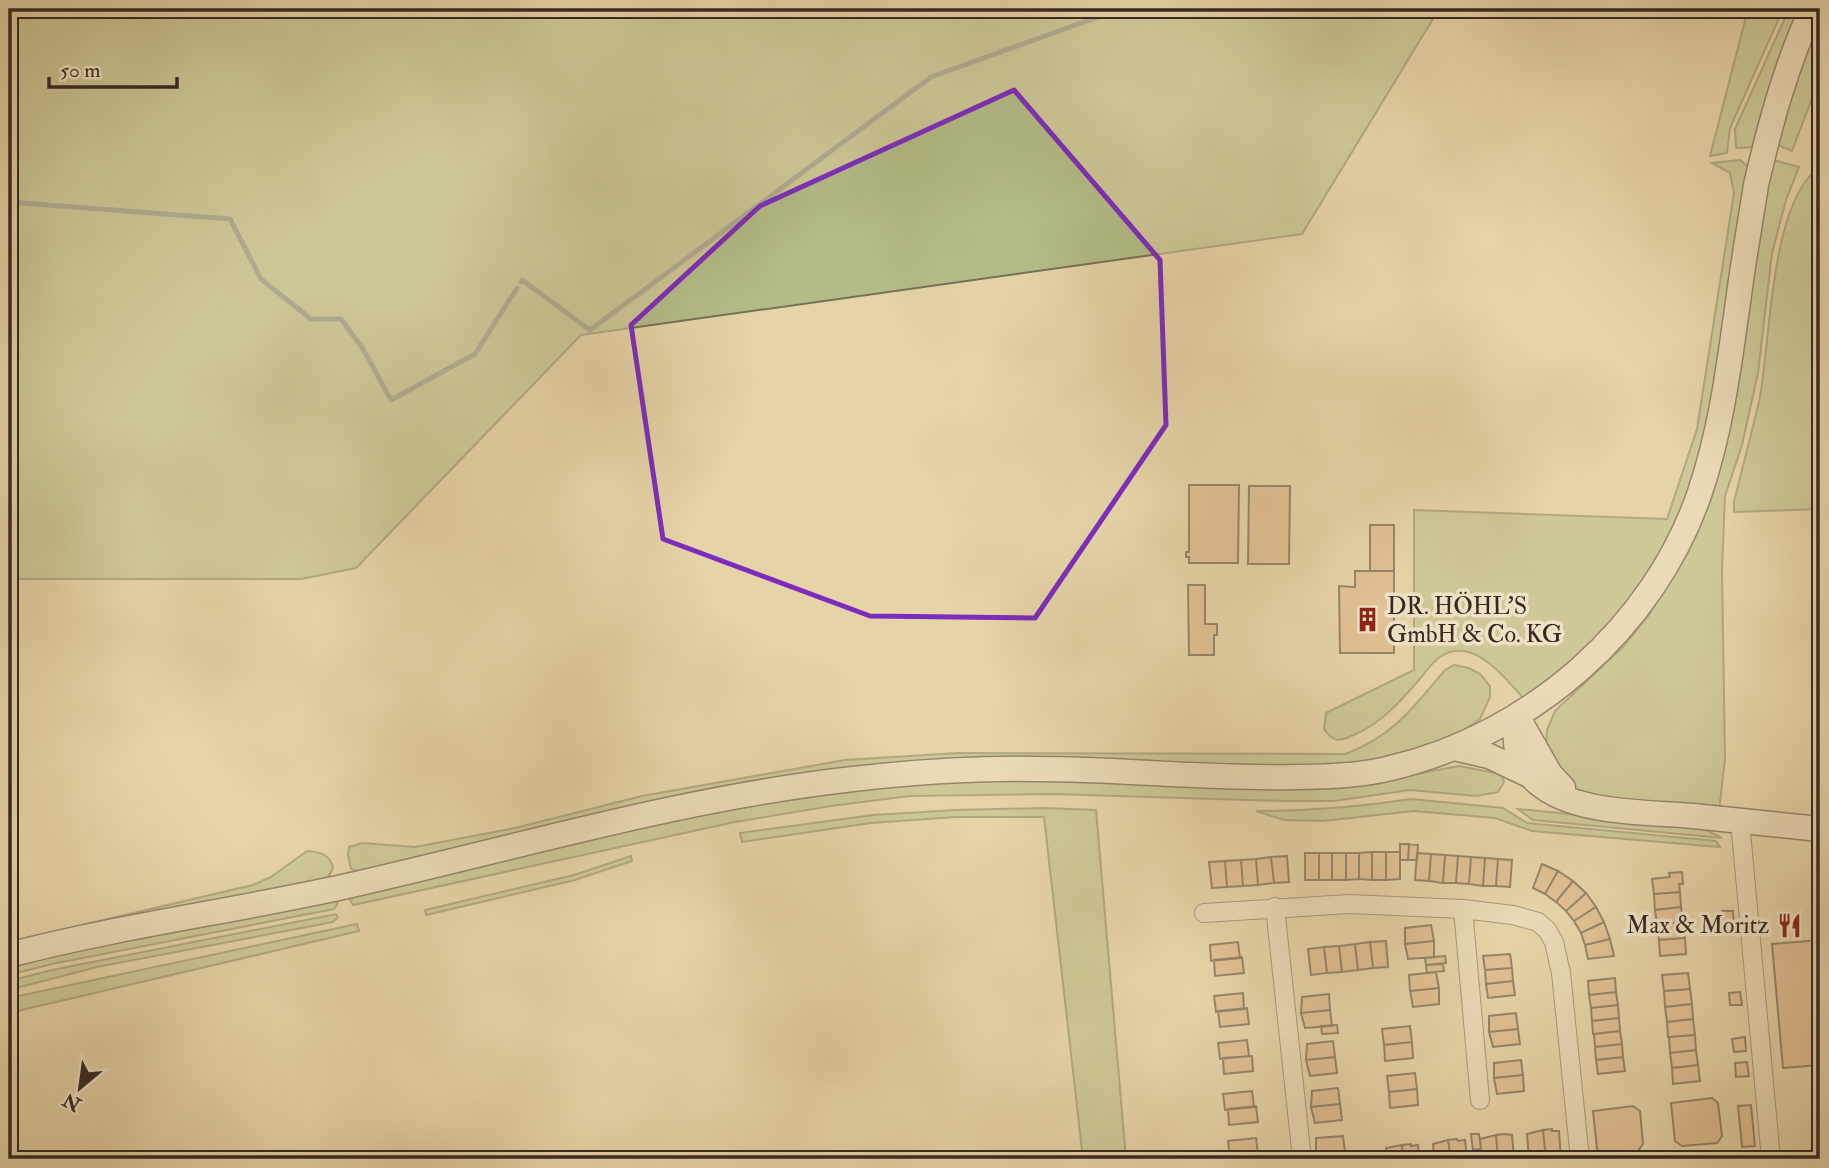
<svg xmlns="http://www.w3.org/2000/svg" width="1829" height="1168" font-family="'IM FELL Double Pica',serif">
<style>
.green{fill:#b4bd88;stroke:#757356;stroke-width:2}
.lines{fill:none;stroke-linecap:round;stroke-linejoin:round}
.stream{stroke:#707e76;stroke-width:5}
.building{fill:#dcab7f;stroke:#362923;stroke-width:2}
.street-casing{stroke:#625444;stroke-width:20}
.secondary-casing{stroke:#362923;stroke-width:27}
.street{stroke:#efe3c6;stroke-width:18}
.secondary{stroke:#efe3c6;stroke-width:24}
.marked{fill:none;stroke:#7b2cbf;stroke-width:5;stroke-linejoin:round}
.labels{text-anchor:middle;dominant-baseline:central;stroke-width:7;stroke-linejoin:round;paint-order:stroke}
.poi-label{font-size:24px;fill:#362923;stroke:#efe3c6;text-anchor:start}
</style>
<rect width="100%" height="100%" fill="#e6d4a8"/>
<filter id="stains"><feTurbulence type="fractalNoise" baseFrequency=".00286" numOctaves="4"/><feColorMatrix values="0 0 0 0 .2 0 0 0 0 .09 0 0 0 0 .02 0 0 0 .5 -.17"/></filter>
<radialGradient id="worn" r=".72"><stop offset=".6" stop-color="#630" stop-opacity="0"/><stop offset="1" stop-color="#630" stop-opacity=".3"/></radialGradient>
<!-- green -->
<path class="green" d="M9 9H1439L1302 234 581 335 356 568 301 579H9Z
M1748 9H1783L1730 128 1727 153 1710 156Z
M1789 9H1804L1758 147 1736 148 1735 129Z
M1820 17V77L1792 151 1775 144 1788 100Z
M1740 160 1751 169 1709 432 1674 537 1607 632 1524 699C1510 683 1484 651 1461 651 1453 650 1446 653 1440 657 1431 663 1425 673 1418 681 1400 702 1382 722 1356 734 1341 741 1334 744 1324 729L1326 713 1414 670V510L1667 519 1697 429 1734 193 1730 173 1712 163Z
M1773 160 1799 167 1786 200 1772 253 1758 373 1742 445 1725 496 1722 569 1725 759 1719 811 1592 799 1566 782 1546 747 1547 730 1555 711 1624 646 1649 615 1687 552 1707 505 1737 392 1766 187Z
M1820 167V509L1734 512V502C1742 469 1751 436 1759 402 1771 344 1769 202 1820 167Z
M1454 665 1469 668 1480 674 1490 686V697L1480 719 1461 732 1422 749 1388 759 1300 772 1007 761 362 872 351 869 348 855 349 847 362 843 415 847 515 828 642 796 845 760 959 753 1345 754C1392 737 1414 707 1445 670Z
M1459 766 1501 774 1504 782 1498 792 1476 796 1410 790 1334 801H1284L1053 794 909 796 831 806 735 822 353 905 349 898 351 891 732 808 920 781 1389 779Z
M1411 799 1503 808 1527 823 1716 841 1720 847 1532 831 1495 818 1414 811 1323 821 1284 820 1256 811C1309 811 1359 807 1411 799Z
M1044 808 1096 810 1126 1159H1083L1044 817H955L871 823 742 842 740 833 873 815 956 810Z
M1518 809 1700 827 1722 838 1533 820Z
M307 851C320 852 330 854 333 868L327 879 9 947V942L253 885 271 877Z
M631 856 632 861 575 880 426 915 425 910 574 875Z
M332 895 338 903 334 909 52 964 9 975V961Z
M336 914 338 917 333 922 97 967 9 990V981L52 970Z
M357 924 359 931 9 1013V998Z"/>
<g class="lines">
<!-- stream -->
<path class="stream" d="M9 202 230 219 261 279 311 319H341L363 349 391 400 475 354 517 288
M521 282 522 280 590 330 931 77 1120 9"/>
</g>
<!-- building -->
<path class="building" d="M1189 485H1239L1238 563H1189V557H1186V552H1189Z
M1249 486H1290L1289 564H1248Z
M1370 525H1394V571H1370Z
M1355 571H1394V653H1340L1339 586 1355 587Z
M1188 585H1205V624H1217V635H1214V655H1189Z
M1400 844H1409L1408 860H1400Z
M1409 844 1418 845 1417 860H1408Z
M1372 852H1386V880H1372Z
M1372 852V880L1359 879V853Z
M1386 852H1400V879L1386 880Z
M1305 853H1319V880H1305Z
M1319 853H1332V880H1319Z
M1332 853H1346V880H1332Z
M1346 853H1359V879L1346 880Z
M1417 853 1431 854 1429 881 1415 880Z
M1431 854 1445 855 1443 883 1429 881Z
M1445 855 1458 856 1456 883H1443Z
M1287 856 1289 882 1274 883 1271 857Z
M1458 856 1471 857 1469 884 1456 883Z
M1271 857 1274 883 1258 885 1256 859Z
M1471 857 1485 858 1483 886 1469 884Z
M1485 858 1498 859 1496 886H1483Z
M1256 859 1258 885 1243 886 1241 860Z
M1498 859 1512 860 1510 887 1496 886Z
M1241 860 1243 886 1227 887 1225 861Z
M1225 861 1227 887 1212 888 1209 862Z
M1542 864 1558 871 1545 894 1533 888Z
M1558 871 1573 881 1556 902 1545 894Z
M1682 872 1683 884H1679L1680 892 1654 894 1652 879 1670 877 1669 873Z
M1573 881 1586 893 1566 911 1556 902Z
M1680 892 1681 907 1655 910 1654 894Z
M1586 893 1596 907 1574 921 1566 911Z
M1596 907 1604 922 1581 933 1574 921Z
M1681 907 1683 922 1657 925 1655 910Z
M1722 911H1733L1734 924H1723Z
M1604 922 1610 939 1585 945 1581 933Z
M1683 922 1685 938 1659 940 1657 925Z
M1431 925 1434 941 1405 944V928Z
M1685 938 1686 954 1660 956 1659 940Z
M1610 939 1614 956 1588 959 1585 945Z
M1820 940V1065L1783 1068 1772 944Z
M1386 941 1388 967 1373 968 1370 942Z
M1434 941V957L1408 959 1405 944Z
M1238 942 1240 958 1211 961 1210 945Z
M1370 942 1373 968 1358 970 1355 944Z
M1355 944 1358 970 1342 972 1339 946Z
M1339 946 1342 972 1327 973 1324 947Z
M1324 947 1327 973 1311 975 1308 949Z
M1510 954 1512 968 1485 970 1483 956Z
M1445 956 1446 963 1426 965 1425 958Z
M1242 957 1244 973 1215 976 1214 960Z
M1443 964 1444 971 1427 973 1426 965Z
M1512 968 1513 981 1486 984 1485 970Z
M1436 972 1439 988 1410 991 1409 975Z
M1688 973 1690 989 1664 991 1662 975Z
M1615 978 1616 992 1589 995 1588 981Z
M1513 981 1515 995 1488 998 1486 984Z
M1439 988V1004L1413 1007 1410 991Z
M1690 989 1692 1004 1665 1007 1664 991Z
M1616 992 1618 1005 1591 1008 1589 995Z
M1740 992 1742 1005H1730L1729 993Z
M1243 993 1244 1009 1216 1012 1214 996Z
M1329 994 1330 1010 1301 1013 1302 997Z
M1692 1004 1693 1019 1667 1022 1665 1007Z
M1618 1005 1619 1018 1592 1021 1591 1008Z
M1247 1008 1249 1024 1220 1027 1218 1011Z
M1330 1010 1332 1026 1305 1028 1301 1013Z
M1516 1013 1518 1029 1489 1032V1016Z
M1619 1018 1620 1031 1593 1034 1592 1021Z
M1693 1019 1695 1035 1668 1037 1667 1022Z
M1337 1025 1338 1033 1322 1034 1321 1026Z
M1410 1026 1412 1042 1384 1045 1382 1029Z
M1518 1029 1520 1044 1493 1047 1489 1032Z
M1620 1031 1622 1044 1595 1047 1594 1034Z
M1695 1035 1696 1050 1670 1053 1669 1037Z
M1745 1037 1746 1051 1734 1052 1732 1039Z
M1247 1040 1249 1056 1220 1059 1218 1043Z
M1333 1041 1335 1057 1306 1060 1307 1044Z
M1412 1042 1413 1058 1385 1061 1384 1045Z
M1622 1044 1623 1057 1596 1060 1595 1047Z
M1696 1050 1698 1065 1672 1068 1670 1053Z
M1252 1056 1253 1071 1224 1074 1223 1058Z
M1335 1057 1337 1073 1310 1076 1306 1060Z
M1623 1057 1625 1071 1598 1074 1596 1060Z
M1521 1060 1523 1075 1494 1078V1063Z
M1747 1062 1749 1076 1736 1077 1735 1063Z
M1698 1065 1700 1081 1673 1084 1672 1068Z
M1415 1073 1417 1089 1389 1092 1387 1076Z
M1523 1075 1524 1091 1497 1094 1494 1078Z
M1338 1088 1340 1104 1311 1107 1312 1091Z
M1417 1089 1418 1105 1390 1108 1389 1092Z
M1252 1091 1254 1107 1225 1110 1223 1094Z
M1712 1098 1718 1103 1722 1136 1717 1143 1682 1146 1675 1141 1671 1103Z
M1340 1104 1342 1120 1315 1123 1311 1107Z
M1751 1105 1755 1146 1742 1147 1738 1106Z
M1256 1106 1258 1122 1229 1125 1228 1109Z
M1633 1106 1640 1111 1643 1144 1638 1151 1603 1155 1597 1149 1593 1111Z
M1552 1129V1131H1559L1561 1158 1546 1159 1543 1130Z
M1543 1130 1546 1159H1529L1527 1134Z
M1471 1134H1479L1481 1149 1473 1150Z
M1505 1134 1512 1135 1514 1159H1498L1496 1135Z
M1496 1135 1498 1159H1482L1480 1139Z
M1343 1136 1345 1152 1316 1154V1138Z
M1256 1138 1258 1154 1230 1157 1228 1141Z
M1457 1139 1458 1141 1465 1140 1467 1159H1451L1448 1140Z
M1448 1140 1451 1159H1434L1433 1144Z
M1411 1144V1146L1418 1145 1419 1159H1403L1402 1145Z
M1402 1145 1403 1159H1387L1386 1148Z
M1345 1152 1346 1159H1316V1154Z
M1261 1154V1159H1232V1157Z"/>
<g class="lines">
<defs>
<path id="street" d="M1740 821 1771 1159
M1275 907 1302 1159
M1463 909 1480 1100
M1204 913 1349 904 1463 909 1513 915 1538 922 1547 930 1554 942 1561 973 1580 1159"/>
<path id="secondary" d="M1517 716C1513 746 1516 767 1542 786 1579 814 1648 812 1693 816 1735 820 1778 825 1820 829
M1517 716 1550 774 1563 788
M1454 748 1489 756 1531 776
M9 955C120 926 235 911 347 886 515 848 682 798 853 779 914 772 975 768 1036 769 1123 769 1208 779 1295 777 1327 777 1361 776 1391 768 1530 735 1654 628 1700 492 1721 430 1729 366 1738 302 1743 263 1750 224 1756 185 1770 125 1786 65 1812 9"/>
</defs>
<!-- street casing -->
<use href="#street" class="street-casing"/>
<!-- secondary casing -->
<use href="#secondary" class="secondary-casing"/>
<!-- street -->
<use href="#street" class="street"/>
<!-- secondary -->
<use href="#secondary" class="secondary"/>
</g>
<!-- marked area -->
<path d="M0 0H1829V1168H0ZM1014 90 1160 260 1166 425 1035 618 870 616 663 539 631 325 760 206Z" fill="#e6d4a8" fill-opacity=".55" fill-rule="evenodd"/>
<path class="marked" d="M1014 90 1160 260 1166 425 1035 618 870 616 663 539 631 325 760 206Z"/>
<!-- icons -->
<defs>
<symbol id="building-bare" viewBox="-9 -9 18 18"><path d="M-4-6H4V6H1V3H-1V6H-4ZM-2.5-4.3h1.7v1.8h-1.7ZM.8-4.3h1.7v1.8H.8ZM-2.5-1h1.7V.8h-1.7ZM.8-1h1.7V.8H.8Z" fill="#8f2418" stroke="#efe3c6" stroke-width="2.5" paint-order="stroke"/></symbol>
<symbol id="restaurant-bare" viewBox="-9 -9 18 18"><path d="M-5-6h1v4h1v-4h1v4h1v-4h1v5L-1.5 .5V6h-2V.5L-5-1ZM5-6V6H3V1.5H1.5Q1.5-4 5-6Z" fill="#8f2418" stroke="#efe3c6" stroke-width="2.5" paint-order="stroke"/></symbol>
</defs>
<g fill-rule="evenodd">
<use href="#building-bare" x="1350" y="602" width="35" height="35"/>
<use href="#restaurant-bare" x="1772" y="908" width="35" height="35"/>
</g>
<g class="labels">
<!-- poi labels -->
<g class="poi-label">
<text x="1387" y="606">DR. HÖHL'S<tspan x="1387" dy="28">GmbH &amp; Co. KG</tspan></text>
<text x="1769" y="925" text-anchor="end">Max &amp; Moritz</text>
</g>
</g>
<!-- margin -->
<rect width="1829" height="1168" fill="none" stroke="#e6d4a8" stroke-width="35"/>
<rect x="10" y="10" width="1808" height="1147" fill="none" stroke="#362923" stroke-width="3.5"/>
<rect x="18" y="18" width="1794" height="1133" fill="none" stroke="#362923" stroke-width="2"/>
<!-- north arrow -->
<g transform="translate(80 1088) rotate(209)" stroke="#efe3c6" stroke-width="5" paint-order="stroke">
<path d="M0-5L12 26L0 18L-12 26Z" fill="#362923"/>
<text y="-10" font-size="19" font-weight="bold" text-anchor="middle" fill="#362923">N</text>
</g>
<!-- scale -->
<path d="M49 77v10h128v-10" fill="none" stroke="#362923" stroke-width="3.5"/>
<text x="60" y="77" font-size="21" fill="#362923" stroke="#efe3c6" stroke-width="5" paint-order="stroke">50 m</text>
<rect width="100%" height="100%" filter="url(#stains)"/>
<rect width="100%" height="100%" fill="url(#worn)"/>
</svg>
